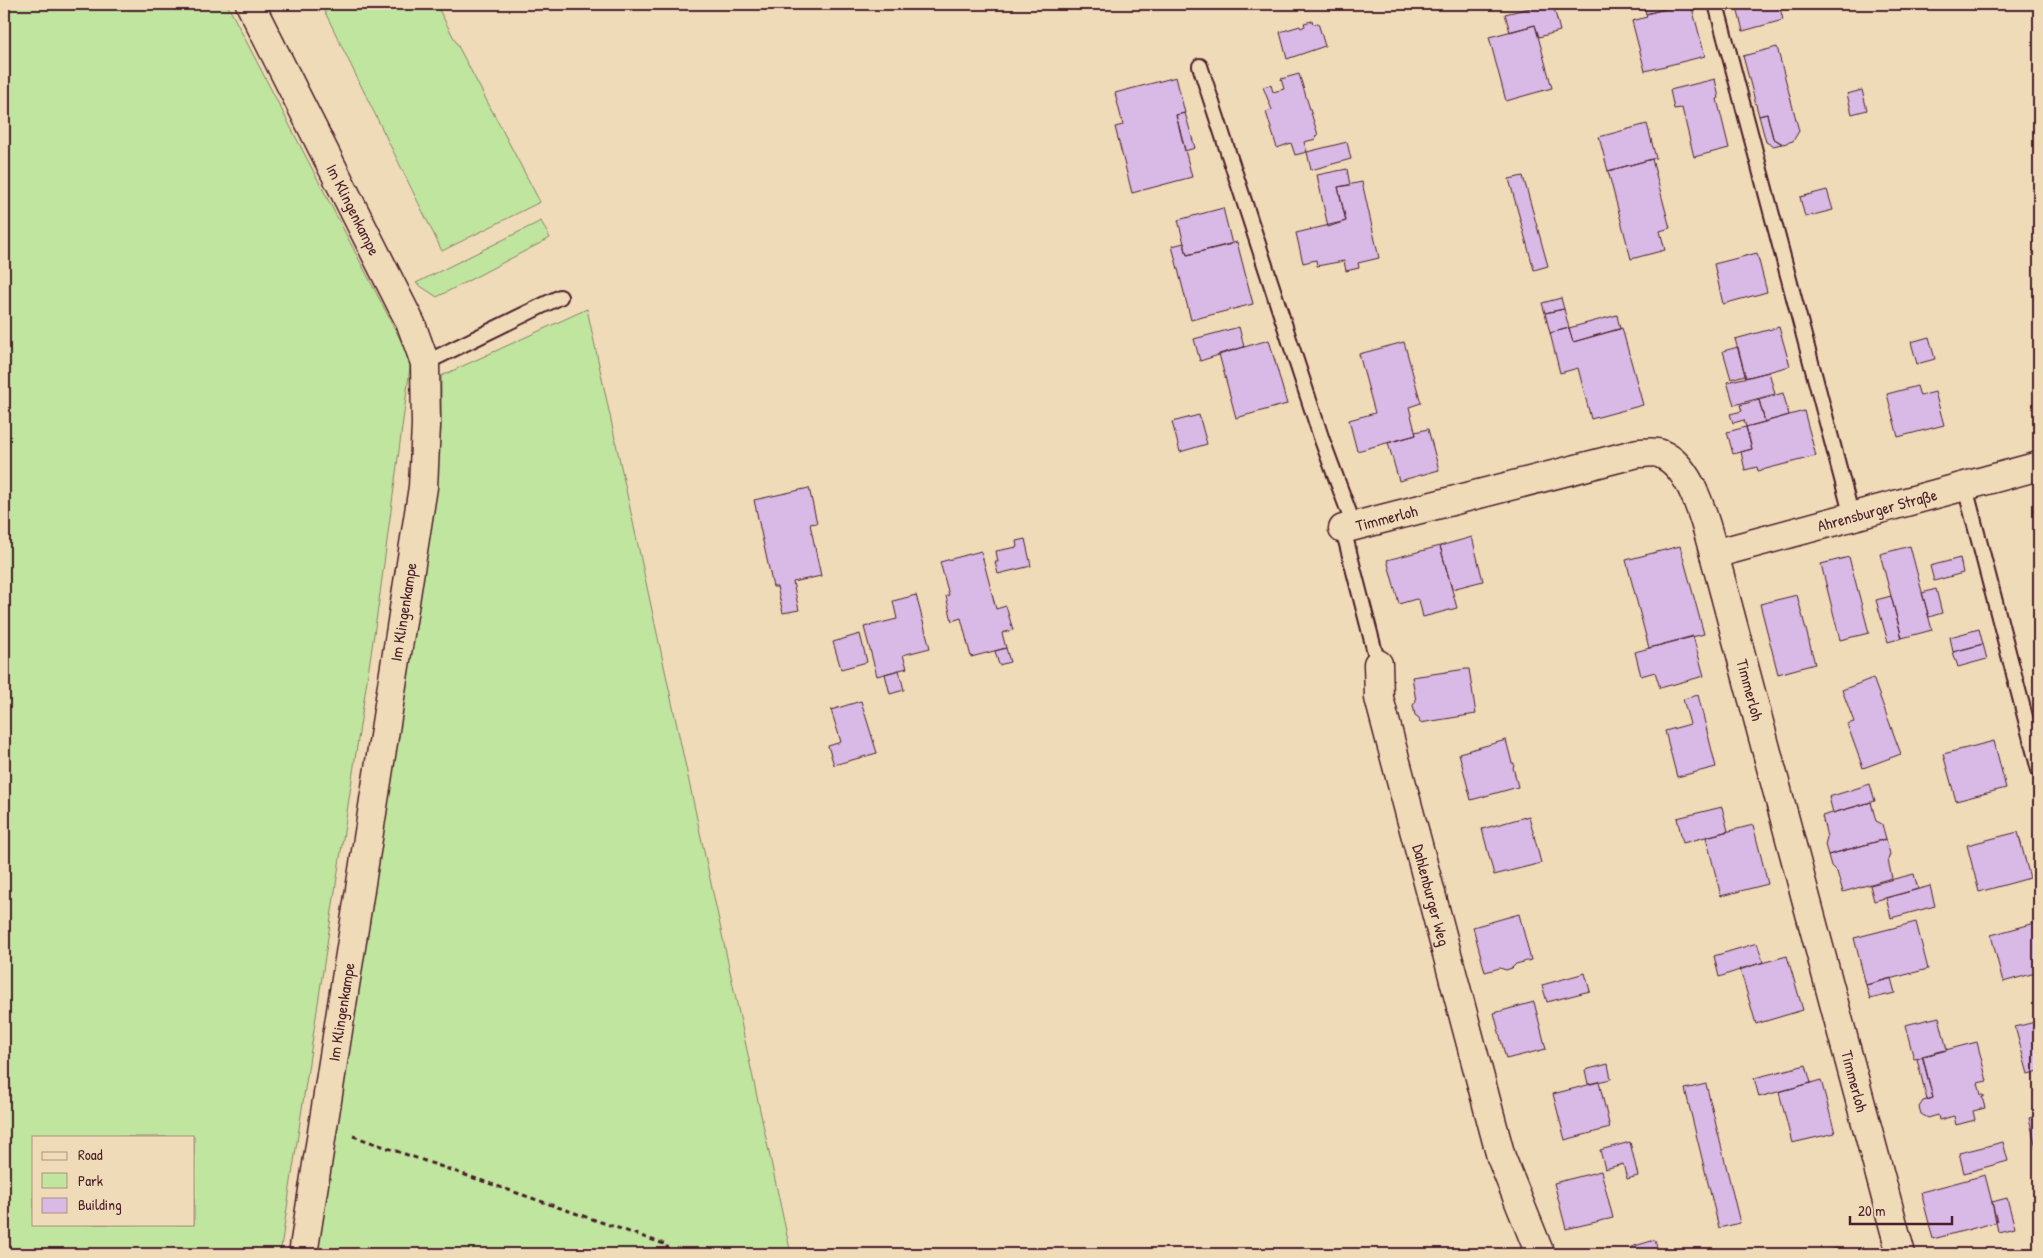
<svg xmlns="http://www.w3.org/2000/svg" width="2043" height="1258" font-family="'Patrick Hand',sans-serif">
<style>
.green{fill:#c0e59f;stroke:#858265;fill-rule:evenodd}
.building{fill:#d9b9e5;stroke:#4a1f2b}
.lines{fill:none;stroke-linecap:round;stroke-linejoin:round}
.service-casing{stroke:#4a1f2b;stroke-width:18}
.minor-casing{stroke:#4a1f2b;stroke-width:31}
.path{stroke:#4a1f2b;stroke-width:3;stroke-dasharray:5 4;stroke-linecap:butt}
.service{stroke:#f0dbb9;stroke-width:14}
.minor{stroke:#f0dbb9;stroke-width:28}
.labels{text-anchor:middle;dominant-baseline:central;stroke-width:4.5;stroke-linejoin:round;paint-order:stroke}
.street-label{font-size:16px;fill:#4a1f2b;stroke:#f0dbb9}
</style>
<rect width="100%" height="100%" fill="#f0dbb9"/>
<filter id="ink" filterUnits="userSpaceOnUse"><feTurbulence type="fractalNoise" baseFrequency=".02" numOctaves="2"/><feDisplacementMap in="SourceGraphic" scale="10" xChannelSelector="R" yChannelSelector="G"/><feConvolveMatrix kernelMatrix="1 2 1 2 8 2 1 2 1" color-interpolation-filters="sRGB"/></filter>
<g filter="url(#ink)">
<!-- green -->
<path class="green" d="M4 4H227L411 360 379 601 280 1254H4ZM34 1137H194V1224H34Z
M321 4H436L540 202 442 251Z
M541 221 550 238 437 297 416 283Z
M587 309 791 1254H316L436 489 441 428V376Z"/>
<!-- building -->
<path class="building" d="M1529 4H1553L1560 31 1539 37 1535 25 1510 32 1505 14 1530 8Z
M1657 4H1684L1646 14 1644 7Z
M1684 4H1691L1705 56 1645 71 1632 21 1647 17 1646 14Z
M1736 4H1779L1783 20 1743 31Z
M1312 21 1313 24 1318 23 1325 46 1287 59 1280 32 1300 26 1301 28 1305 26 1304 23Z
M1535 25 1552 88 1506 101 1489 37Z
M1777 47 1799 131 1793 141 1783 144 1773 138 1767 114 1759 116 1743 56Z
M1299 74 1318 135 1315 136 1316 139 1304 142 1307 152 1295 155 1291 143 1277 148 1266 112 1272 110 1263 87 1271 85 1273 92 1284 89 1281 79Z
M1176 77 1185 113 1176 115 1192 177 1132 193 1115 127 1123 125 1115 93Z
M1715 79 1719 98 1717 99 1729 148 1694 157 1682 108 1674 109 1670 90Z
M1862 90 1867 110 1852 114 1847 94Z
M1185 113 1195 148 1185 151 1176 115Z
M1767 114 1773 138 1782 144 1773 146 1766 142 1759 116Z
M1647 124 1656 158 1608 171 1599 137Z
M1347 142 1351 159 1311 170 1307 152Z
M1652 159 1670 228 1660 231 1665 250 1631 259 1608 171Z
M1347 169 1350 185 1338 187 1346 221 1328 227 1317 175Z
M1523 176 1548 266 1534 270 1509 179Z
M1362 182 1379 258 1358 263 1359 268 1346 271 1344 261 1317 266 1316 260 1303 263 1296 233 1346 221 1338 187Z
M1827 190 1833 210 1805 217 1800 197Z
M1223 208 1232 244 1187 255 1178 220Z
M1237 242 1253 304 1191 320 1172 246 1184 243 1187 255Z
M1757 253 1767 292 1723 304 1714 264Z
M1561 298 1564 309 1545 313 1542 303Z
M1564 309 1569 328 1550 333 1545 313Z
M1617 315 1620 329 1573 342 1569 328Z
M1239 327 1244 347 1200 361 1194 339Z
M1779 327 1790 366 1746 378 1735 339Z
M1569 328 1573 342 1622 328 1643 405 1591 419 1578 368 1560 373 1550 333Z
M1929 337 1935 359 1917 364 1911 342Z
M1269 340 1287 404 1236 418 1219 354Z
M1404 342 1421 403 1409 407 1416 435 1357 451 1349 420 1375 413 1359 354Z
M1738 347 1745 375 1731 379 1723 351Z
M1769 372 1775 394 1734 405 1727 382Z
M1917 386 1920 396 1935 392 1944 425 1898 437 1887 394Z
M1783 393 1789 415 1765 422 1759 400Z
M1759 400 1765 422 1746 427 1744 420 1733 423 1730 414 1742 411 1740 405Z
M1804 411 1816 456 1758 471 1757 467 1745 470 1741 452 1752 449 1746 427Z
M1199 415 1207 444 1180 452 1172 422Z
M1746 427 1752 449 1733 454 1727 432Z
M1428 429 1439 470 1399 481 1388 443 1416 435 1415 432Z
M809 488 817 523 810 524 821 576 793 582 799 610 783 613 777 587H773L754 500Z
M1472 537 1483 581 1452 589 1440 546Z
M1025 539 1031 566 998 574 995 562H998L996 551 1017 547 1016 541Z
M1440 546 1457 608 1423 617 1419 600 1416 599 1399 604 1387 560Z
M1680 546 1704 634 1649 648 1626 560Z
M1910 546 1932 630 1902 638 1880 554Z
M981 551 996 609 1006 606 1013 630 1002 633 1006 648 971 657 961 618 952 621 946 596 949 595 940 562Z
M1849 557 1869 633 1840 640 1821 564Z
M1960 558 1963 573 1934 581 1930 566Z
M1936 589 1942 613 1929 617 1922 593Z
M916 595 930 648 903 655 907 668 877 676 864 627 897 619 893 601Z
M1797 595 1815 664 1778 674 1760 604Z
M1891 596 1902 638 1888 642 1876 600Z
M1979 629 1983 644 1953 652 1950 637Z
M860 634 867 662 841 669 833 642Z
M1693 636 1704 676 1660 688 1655 672 1641 676 1635 652Z
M1983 644 1987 659 1958 667 1953 652Z
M1006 648 1010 662 999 665 995 651Z
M1466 669H1469L1476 714 1420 723 1419 718 1415 715 1413 705 1416 701 1412 677Z
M899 670 904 690 890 694 885 674Z
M1873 678 1901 754 1863 768 1847 724 1854 722 1842 690Z
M1698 695 1716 767 1677 777 1665 731 1690 724 1683 699Z
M861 701 877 753 834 765 828 746 841 742 831 710Z
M1506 740 1512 763H1514V766L1513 767 1518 787 1471 800 1459 753Z
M1994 741 2006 788 1956 801 1943 754Z
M1870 784 1875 801 1833 813 1829 797Z
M1871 802 1876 821 1882 824 1886 839 1828 855 1825 845 1827 837 1822 816Z
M1722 807 1728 831 1683 843 1677 818Z
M1529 816 1541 863 1494 875 1482 829Z
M1753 825 1768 884 1721 896 1706 837Z
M2018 832 2030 878 1979 892 1967 845Z
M1886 839 1890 854 1888 860 1892 878 1843 892 1837 872 1831 866 1828 855Z
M1914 874 1918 889 1874 901 1870 885Z
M1930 886 1935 906 1891 918 1886 898Z
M1519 914 1531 960 1516 964 1512 968 1506 970 1500 968 1485 972 1473 927Z
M1916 922 1928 969 1866 985 1854 938Z
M2039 922V972L2003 982 1991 935Z
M1757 943 1763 962 1719 977 1714 956Z
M1787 956 1803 1010 1756 1024 1740 969Z
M1585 973 1590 991 1547 1002 1542 985Z
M1891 978 1895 993 1870 999 1866 985Z
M1534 1002 1546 1049 1506 1059 1494 1013Z
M1939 1017 1947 1050 1914 1059 1905 1025Z
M2039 1021V1071L2028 1074 2015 1027Z
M1977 1042 1987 1081 1978 1083 1981 1095H1984V1097H1982L1985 1108 1973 1111 1975 1120 1956 1125 1954 1116 1939 1120 1938 1115 1928 1118 1921 1114 1919 1107 1923 1101 1933 1098 1922 1056Z
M1923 1057 1933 1098 1927 1100 1917 1059Z
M1608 1064 1611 1079 1588 1084 1585 1070Z
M1806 1065 1811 1083 1759 1097 1754 1078Z
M1821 1080 1835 1133 1792 1143 1779 1092Z
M1599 1082 1610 1128 1565 1140 1553 1094Z
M1706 1084 1740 1223 1719 1228 1685 1089Z
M2039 1115V1160L2029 1118Z
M1630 1142 1638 1176 1627 1179 1623 1164 1605 1169 1600 1150Z
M2003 1142 2008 1161 1964 1173 1959 1153Z
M1601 1171 1613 1218 1566 1229 1554 1183Z
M1985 1175 1997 1222 1933 1239 1921 1192Z
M2007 1198 2015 1228 1998 1232 1992 1202Z
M1655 1240 1659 1254H1633L1631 1247Z
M1837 1248 1839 1254H1812Z"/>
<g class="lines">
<defs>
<path id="service" d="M1716 4 1852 517
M1200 66 1322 440 1354 526
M425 363 560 297
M1965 487 2039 770
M1343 529 1378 664"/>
<g id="minor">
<path id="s1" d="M250 4 411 324 425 363 426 425 423 487 303 1254"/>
<path id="s2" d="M1343 529 1638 453C1645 453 1655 451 1661 454 1692 466 1706 524 1714 554L1901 1254"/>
<path id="s3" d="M1714 554 2039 466"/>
<path id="s4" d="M1378 664 1379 698 1501 1157 1540 1254"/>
</g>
</defs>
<!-- service casing -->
<use href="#service" class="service-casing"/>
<!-- minor casing -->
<use href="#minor" class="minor-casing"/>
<!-- path -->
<path class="path" d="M353 1136 667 1245 668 1254"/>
<!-- service -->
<use href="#service" class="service"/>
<!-- minor -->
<use href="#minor" class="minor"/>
</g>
</g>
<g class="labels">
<!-- street labels -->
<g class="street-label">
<text stroke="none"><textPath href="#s1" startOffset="230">Im Klingenkampe</textPath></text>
<text stroke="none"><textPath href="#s3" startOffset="169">Ahrensburger Straße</textPath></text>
<text stroke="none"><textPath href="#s2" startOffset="45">Timmerloh</textPath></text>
<text transform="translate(403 612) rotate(-81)">Im Klingenkampe</text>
<text stroke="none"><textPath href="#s2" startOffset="585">Timmerloh</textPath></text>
<text stroke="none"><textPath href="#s4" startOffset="238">Dahlenburger Weg</textPath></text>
<text transform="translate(341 1012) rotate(-81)">Im Klingenkampe</text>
<text stroke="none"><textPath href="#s2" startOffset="990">Timmerloh</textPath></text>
</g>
</g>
<!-- margin -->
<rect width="2043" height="1258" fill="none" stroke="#f0dbb9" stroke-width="20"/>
<rect x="10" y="10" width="2023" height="1238" fill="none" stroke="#4a1f2b" stroke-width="2" filter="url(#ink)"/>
<!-- legend -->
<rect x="32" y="1136" width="162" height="90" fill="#f0dbb9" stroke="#ae9080"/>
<rect x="42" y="1152" width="25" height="8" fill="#f0dbb9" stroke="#ae9080"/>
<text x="78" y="1160" font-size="15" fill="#4a1f2b">Road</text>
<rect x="42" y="1173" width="25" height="15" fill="#c0e59f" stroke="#ae9080"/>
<text x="78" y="1186" font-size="15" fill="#4a1f2b">Park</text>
<rect x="42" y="1198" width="25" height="15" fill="#d9b9e5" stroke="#ae9080"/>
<text x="78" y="1210" font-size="15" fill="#4a1f2b">Building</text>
<!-- scale -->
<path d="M1850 1216v8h102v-8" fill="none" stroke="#4a1f2b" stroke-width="2.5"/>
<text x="1858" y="1216" font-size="15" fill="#4a1f2b" stroke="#f0dbb9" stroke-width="4" paint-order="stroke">20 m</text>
</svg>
